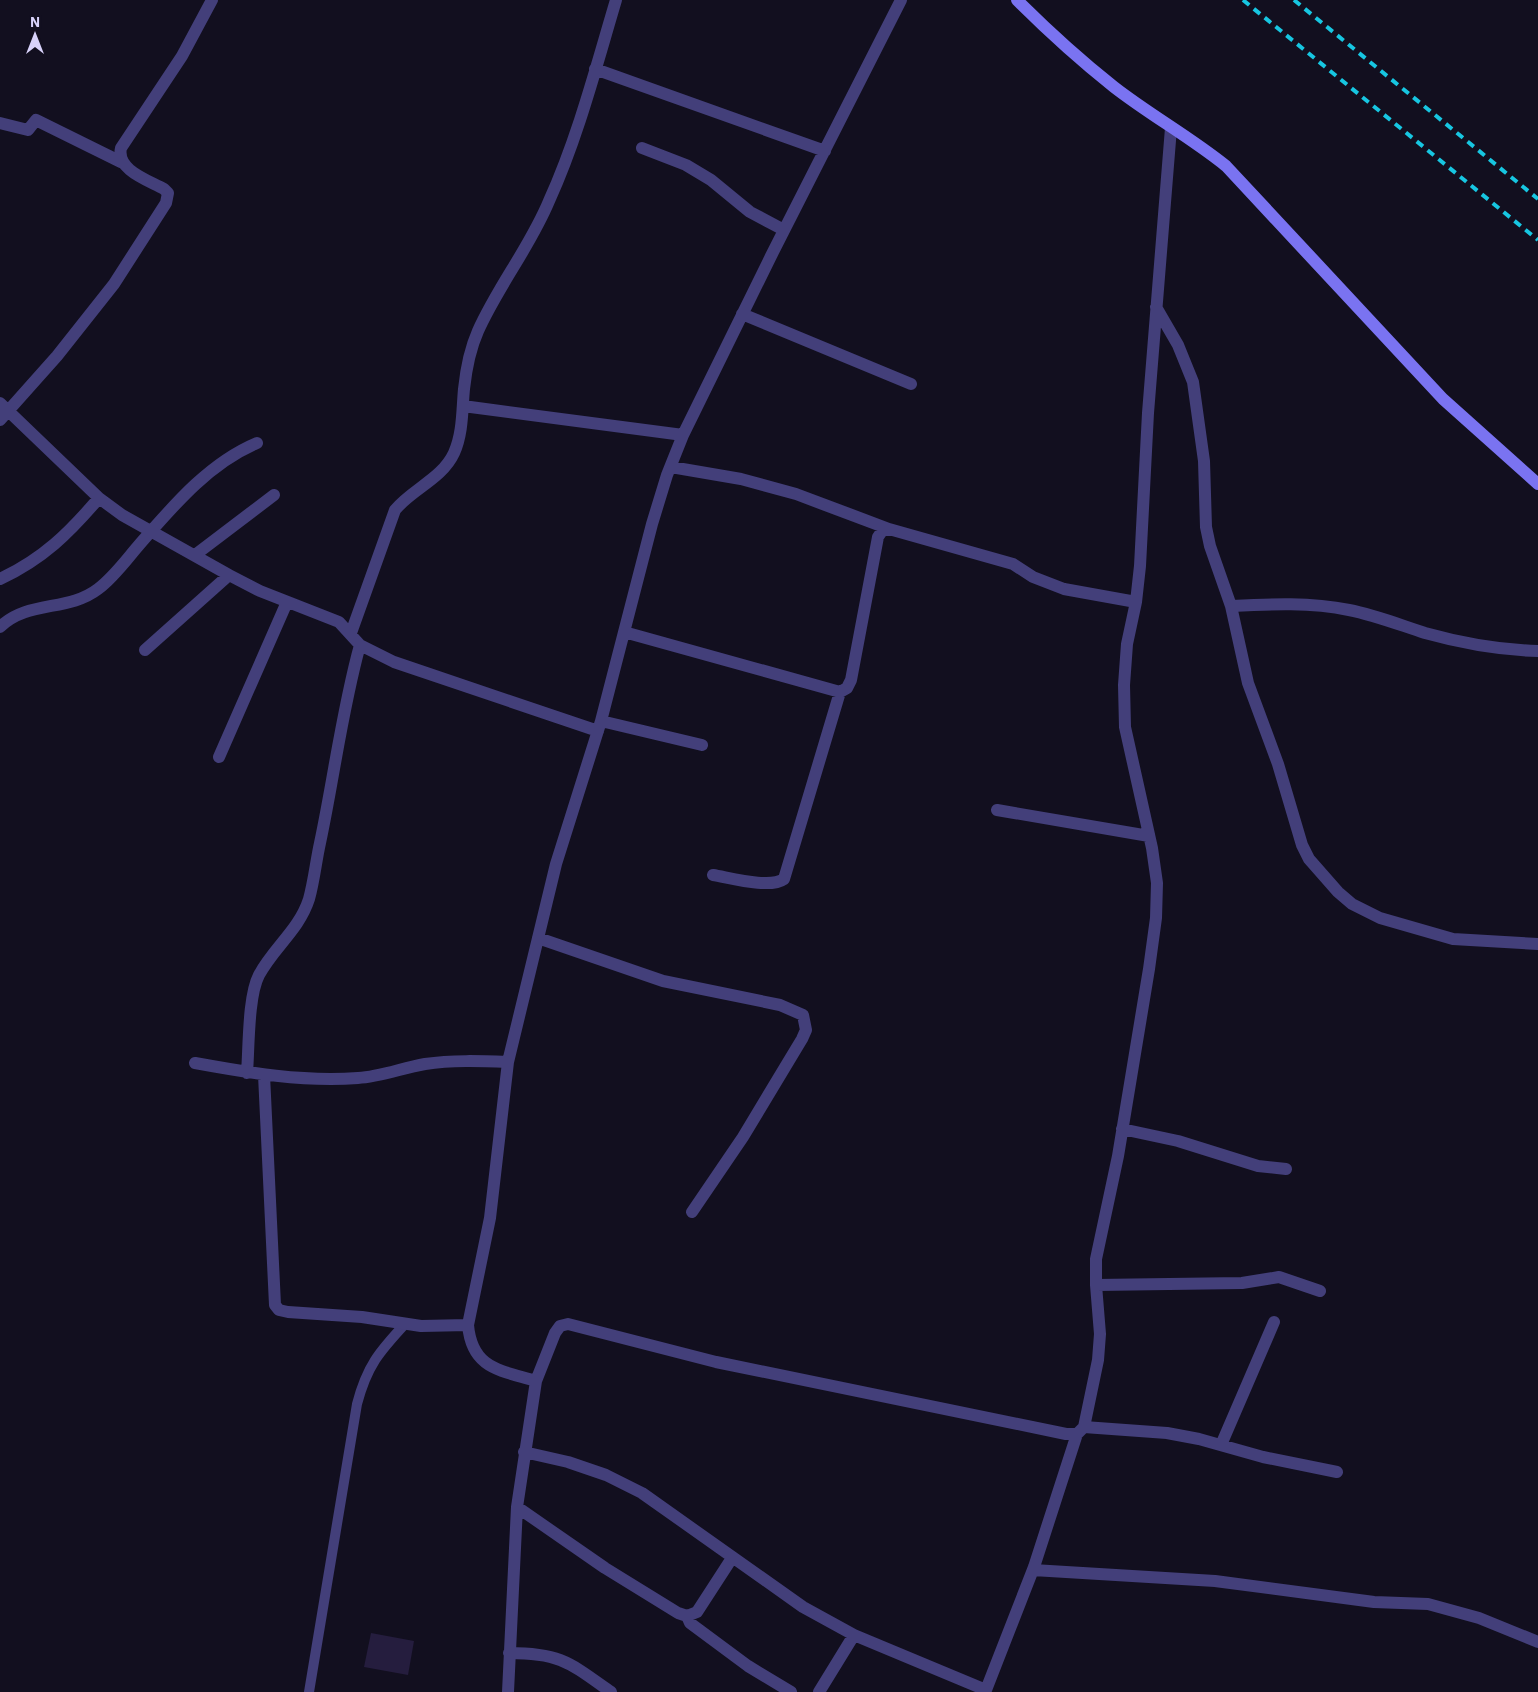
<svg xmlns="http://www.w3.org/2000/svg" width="1538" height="1692" font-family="'IBM Plex Sans',sans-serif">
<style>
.building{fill:#251d3e}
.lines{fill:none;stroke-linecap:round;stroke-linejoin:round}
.lane{stroke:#433f7a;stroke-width:10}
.street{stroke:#433f7a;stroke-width:12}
.secondary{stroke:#7a73f1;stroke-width:12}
.rail{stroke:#17c6e1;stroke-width:4;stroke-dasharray:8 6;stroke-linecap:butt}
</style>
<rect width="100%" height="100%" fill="#120f1f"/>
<!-- building -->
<path class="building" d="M371 1633 414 1641 408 1675 364 1667Z"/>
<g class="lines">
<!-- lane -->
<path class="lane" d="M309 1692 357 1404C367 1366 379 1352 405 1324"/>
<!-- street -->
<path class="street" d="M595 69 825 151
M0 123 28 130 36 120 121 162
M642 148 686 165 711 180 750 212 784 230
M1156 307 1178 345 1193 382 1204 461 1206 527 1210 546 1231 606 1248 683 1278 764 1302 845 1309 859 1338 892 1352 904 1380 918 1453 939 1538 944
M742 314 911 384
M0 403 99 498 122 515 229 575 260 591 339 622 360 645 394 662 598 731
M463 406 683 435
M0 420 57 356 114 284 166 203 168 193 164 189C148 180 116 170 121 148L182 56 212 0
M671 467 741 479 796 494 889 529
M195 555 274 495
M0 579C43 559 69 533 99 498
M1231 606C1271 604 1310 602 1349 610 1375 615 1400 625 1425 633 1461 643 1500 650 1538 651
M0 627C28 600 68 612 98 589 114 577 126 560 139 545 173 506 209 463 257 443
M624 632 840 692 847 688 851 680 878 537 882 531 889 529 1013 564 1033 577 1064 589 1136 602
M351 633 395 510C412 489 442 479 454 453 463 433 462 410 464 389 466 370 470 349 478 331 498 286 530 247 549 201 578 137 596 67 616 0
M145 650 229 575
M601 721 702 745
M219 757 287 602
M997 810 1149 836
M713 875C731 878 770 889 784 879L840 692
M538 938 663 981 780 1005 803 1015 806 1030 802 1039 743 1137 692 1212
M195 1063C250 1073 302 1082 358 1078 380 1077 402 1068 425 1064 452 1060 480 1061 508 1062
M247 1073C249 1047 248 996 259 975 274 947 299 930 309 899 314 881 316 861 320 843 334 777 342 710 360 645
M264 1075 275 1305 279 1310 288 1312 362 1317 421 1326 468 1325
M1122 1129 1178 1141 1258 1166 1286 1169
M1096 1285 1242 1283 1279 1277 1320 1291
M536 1381 555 1333 560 1326 568 1324 716 1362 1066 1434H1077L1084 1427 1098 1360 1100 1334 1096 1285V1259L1118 1156 1149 969 1156 918 1157 883 1152 848 1125 727 1124 685 1127 644 1136 602 1140 566 1148 413 1171 128
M1084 1427 1167 1433 1199 1439 1263 1457 1337 1472
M1221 1445 1274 1322
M524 1452 568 1462 606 1475 642 1493 803 1607 854 1635 986 1690 1034 1567 1077 1434
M517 1507 605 1568 678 1613 687 1616 697 1612 732 1558
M1033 1570 1215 1581 1374 1602 1428 1604 1479 1618 1538 1642
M687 1616 690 1623 748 1666 791 1692
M509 1653C561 1653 570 1663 611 1692
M508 1692 517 1507 536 1381C500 1370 472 1369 468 1325L490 1218 508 1062 556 864 601 721 652 524 667 475 683 435 771 256 901 0
M819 1692 854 1635"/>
<!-- secondary -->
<path class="secondary" d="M1017 0C1047 30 1080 60 1114 87 1150 115 1190 137 1226 166L1443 399 1538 484"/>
<!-- rail -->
<path class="rail" d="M1243 0 1538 240
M1294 0 1538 199"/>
</g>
<!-- north arrow -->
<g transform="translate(35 35)" stroke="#120f1f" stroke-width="4" paint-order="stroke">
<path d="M0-4L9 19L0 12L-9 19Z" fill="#d8d2fa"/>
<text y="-8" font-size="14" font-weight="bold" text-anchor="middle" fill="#d8d2fa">N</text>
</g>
</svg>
